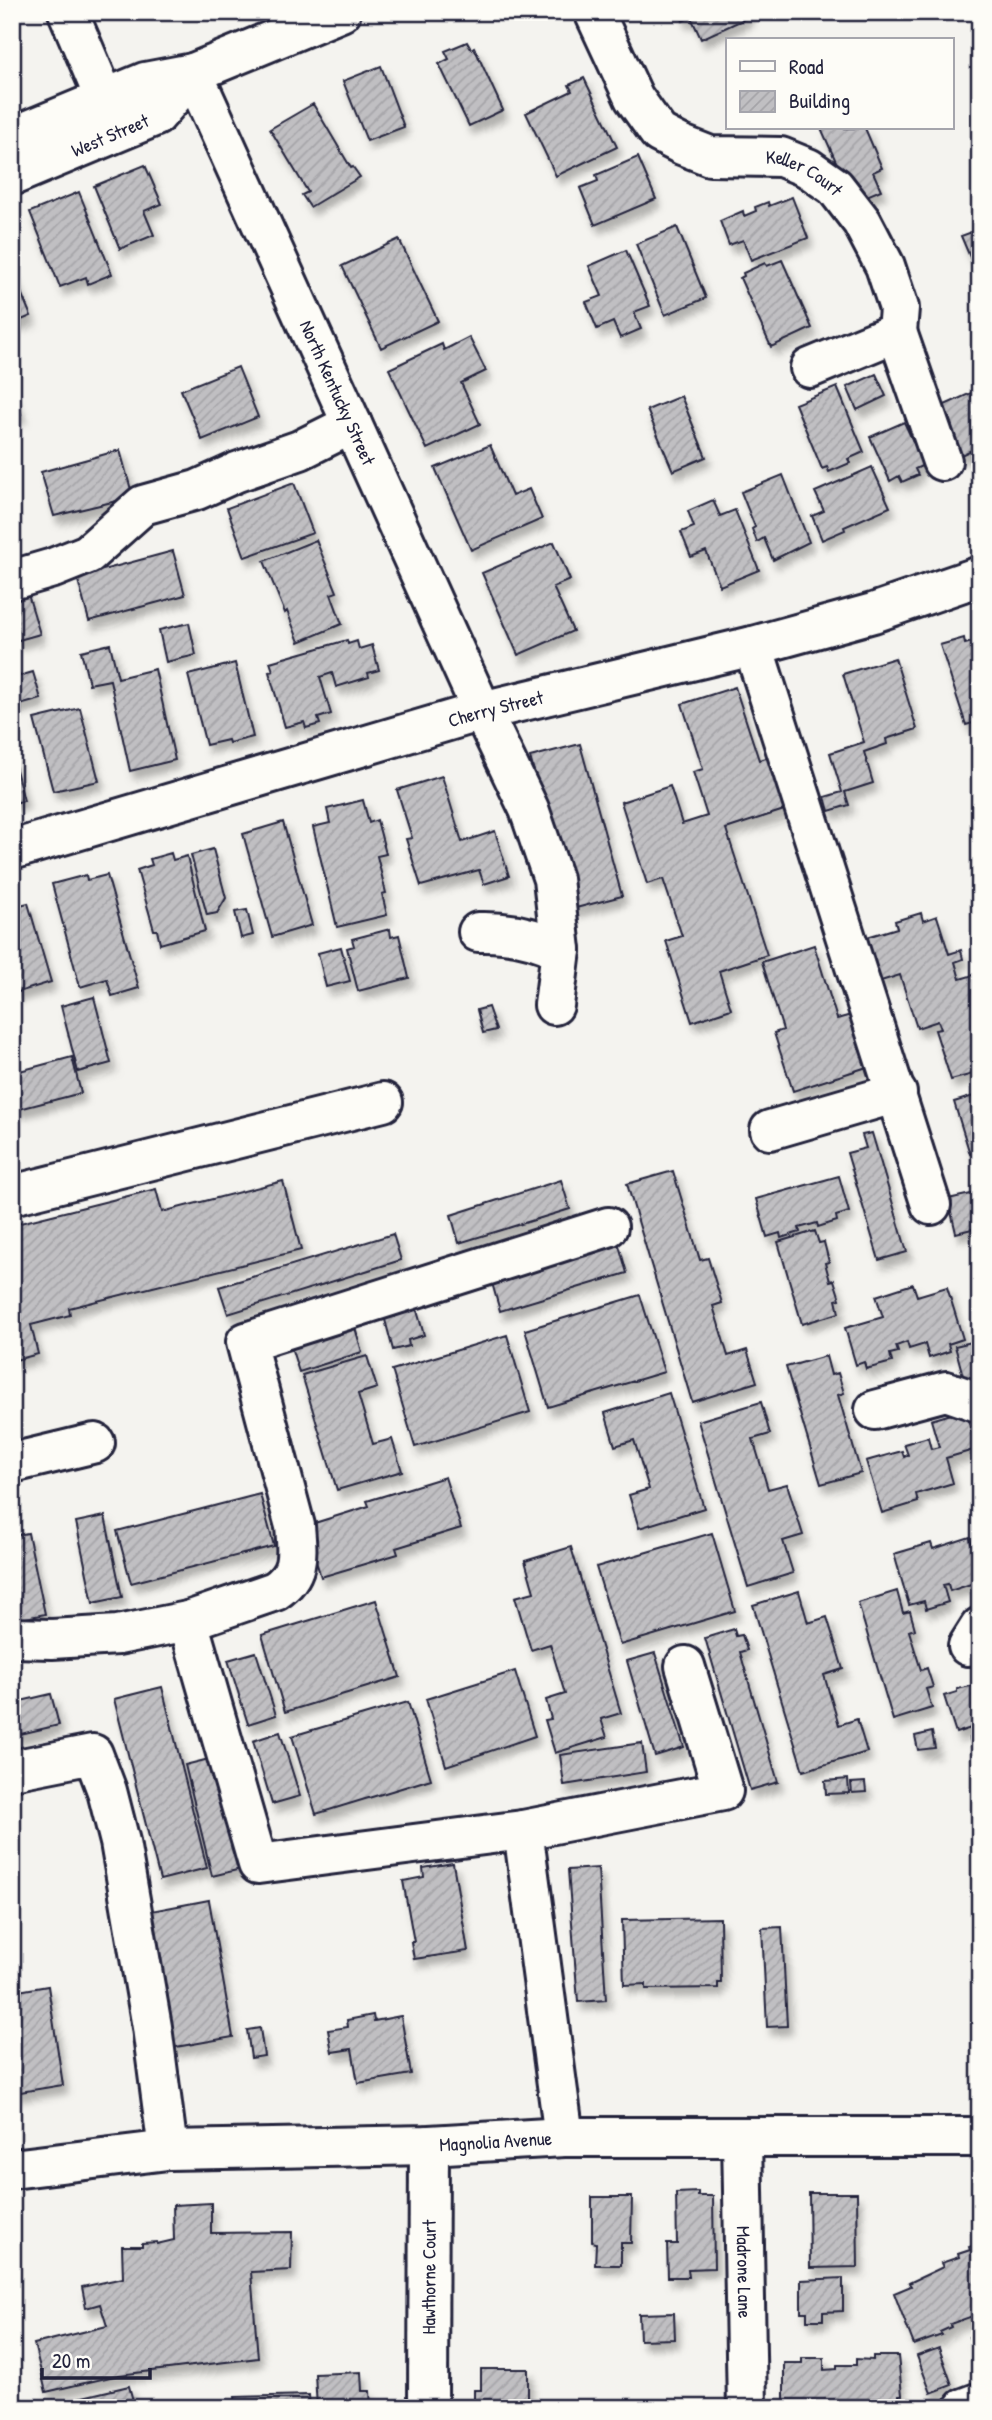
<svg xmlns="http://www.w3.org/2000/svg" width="992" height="2420" font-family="'Patrick Hand',sans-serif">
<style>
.building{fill:url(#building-hatch);stroke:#22223b;stroke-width:2;filter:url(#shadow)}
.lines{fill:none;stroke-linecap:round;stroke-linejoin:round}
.minor-casing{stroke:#22223b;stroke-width:44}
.minor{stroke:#fdfcf7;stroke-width:38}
.labels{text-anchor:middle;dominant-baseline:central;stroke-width:7;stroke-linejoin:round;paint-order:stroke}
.street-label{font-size:19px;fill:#22223b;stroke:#fdfcf7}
</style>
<defs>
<pattern id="building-hatch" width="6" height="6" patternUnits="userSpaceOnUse" patternTransform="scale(1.75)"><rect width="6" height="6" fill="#c0bfc2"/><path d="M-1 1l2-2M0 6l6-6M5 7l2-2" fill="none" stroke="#a5a4a8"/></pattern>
<filter id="shadow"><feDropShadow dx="4.5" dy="8" stdDeviation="3.5" flood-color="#0004"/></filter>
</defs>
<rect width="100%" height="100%" fill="#f4f3ef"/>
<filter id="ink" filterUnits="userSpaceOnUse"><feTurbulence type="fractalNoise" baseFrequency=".0143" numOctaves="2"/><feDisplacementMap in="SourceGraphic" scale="14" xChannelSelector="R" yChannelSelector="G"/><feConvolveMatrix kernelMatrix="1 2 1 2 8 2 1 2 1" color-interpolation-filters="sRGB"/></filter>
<g filter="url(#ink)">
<!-- building -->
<path class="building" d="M679 12H747L749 17 701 39 691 17 683 21Z
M980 23V42L978 43 972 26Z
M467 42 471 49 474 47 503 110 469 126 439 64 449 59 445 51Z
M381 66 404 127 367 141 343 81Z
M584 78 617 147 556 176 526 113 572 91 569 85Z
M313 104 351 168 353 167 360 177 310 207 302 195 308 192 270 129Z
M821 128H865L882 168 873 172 881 190 862 198 854 180 846 184Z
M638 157 656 199 595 225 580 188 598 181 596 175Z
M145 165 162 204 144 211 154 235 120 249 94 186Z
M79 192 112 274 88 284 86 277 60 287 30 212Z
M792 197 808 238 751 260 743 240 729 245 720 221 743 211 744 216 756 211 755 207 768 202 769 206Z
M677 227 706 298 665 315 636 244Z
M980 229V276H978L961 236Z
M399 239 438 321 381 348 342 266Z
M626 250 650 306 634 312 641 329 620 338 613 322 597 329 586 302 602 296 589 266Z
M782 260 812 328 771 347 740 278 744 276 743 273 765 263 767 266Z
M12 271 31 316 12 324Z
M469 337 486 371 461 383 480 424 427 449 389 369 442 344 444 350Z
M980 347V374L971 350Z
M238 367 258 417 202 440 181 390Z
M876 374 886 396 857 410 847 387Z
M837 387 864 452 848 459 850 463 829 472 827 467 822 469 795 404Z
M12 391 21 414 12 417Z
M971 393 980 412V446L959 456 938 408Z
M681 396 706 457 673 471 647 410Z
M904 422 924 465 915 469 918 475 902 482 899 476 890 481 870 437Z
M490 445 512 496 529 489 542 519 471 550 435 468Z
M120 450 133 497 54 516 41 472Z
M872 467 890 507 844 527 845 530 822 540 812 516 824 511 815 492Z
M783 475 809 542 773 560 764 538 757 542 752 529 755 527 741 492Z
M294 483 313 533 245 557 227 508Z
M713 500 720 516 735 510 759 570 720 586 706 551 691 557 681 532 694 527 688 511Z
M316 540 337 592 331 594 342 624 299 642 287 611 285 613 264 561Z
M554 542 570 580 553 587 573 631 518 655 482 573Z
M173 551 185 595 89 621 77 577Z
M27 591 40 634 12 642V596Z
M189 623 196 655 166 662 159 630Z
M964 638 965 644 980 640V721L966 725 940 645Z
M347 640 348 644 357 641 359 649 372 645 379 670 368 673 369 677 336 687 332 673 320 677 331 714 318 718 320 724 306 728 304 722 285 727 269 672 273 671 270 662Z
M110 644 118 678 155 669 175 760 130 771 110 680 89 684 81 651Z
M895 658 917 729 886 739 887 744 864 752 873 783 845 792 849 805 829 811 825 797 842 792 830 753 864 742 843 674Z
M235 663 253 737 229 743 228 740 206 745 188 675Z
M33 672 41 699 13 707 12 678Z
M735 687 759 760 770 757 787 809 726 829 767 955 719 971 731 1009 692 1022 666 941 682 936 663 879 647 884 621 802 670 786 682 824 707 816 693 772 703 769 682 704Z
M80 708 99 781 53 791 34 719Z
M580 744 622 896 572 909 530 757Z
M12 754 24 801 12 803Z
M442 776 462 842 495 831 509 876 484 884 479 870 421 886 406 839 412 838 397 790Z
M363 800 369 823 377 820 386 854 377 856 386 893 382 894 387 915 337 927 313 827 330 823 327 809Z
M283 822 312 925 272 937 243 834Z
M213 849 226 898 217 913 207 915 191 855Z
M171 853 173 860 187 856 205 931 160 944 157 930H154L137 870 152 865 150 859Z
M86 875 87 880 107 875 139 988 112 996 107 979 80 987 52 884Z
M28 903 51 982 12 994V907Z
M247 910 253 935 241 938 235 912Z
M921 913 923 921 937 916 949 954 961 950 963 959 955 962 960 979 980 973V1019L974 1021 980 1041V1072L951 1080 935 1030 941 1029 938 1021 917 1028 900 975 881 981 867 937 897 928 895 921Z
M390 929 391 937 399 935 409 978 358 991 347 948 354 946 352 939Z
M814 945 837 1019 851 1015 867 1067 793 1091 774 1033 783 1030 762 962Z
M341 947 350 981 326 987 318 953Z
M94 997 111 1063 78 1072 61 1006Z
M488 1007 496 1030 483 1033 477 1010Z
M72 1057 81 1093 12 1111V1073Z
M980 1094V1151L970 1154 954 1102Z
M872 1133 907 1252 879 1260 847 1153 866 1148 862 1135Z
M673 1171 700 1260 708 1258 722 1303 713 1306 728 1356 747 1350 757 1382 692 1402 627 1184Z
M839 1176 849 1212 836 1216 837 1221 818 1227 817 1223 799 1228 800 1232 781 1238 780 1233 767 1237 756 1199Z
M561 1180 570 1209 459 1243 451 1215Z
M283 1181 301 1250 69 1308 70 1315 31 1325 38 1354 12 1361V1225L156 1189 162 1212Z
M980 1192V1227L956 1233 948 1199Z
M815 1231 819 1243 824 1242 829 1262 825 1263 830 1281 834 1280 840 1299 836 1300 839 1313 802 1324 778 1242Z
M393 1234 401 1260 228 1314 219 1287Z
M619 1245 627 1273 500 1311 492 1283Z
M913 1284 917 1296 947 1287 963 1339 948 1344 950 1351 929 1358 925 1344 909 1349 907 1342 896 1346 898 1352 890 1354 892 1362 866 1369 864 1362 856 1365 845 1328 883 1317 876 1296Z
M640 1295 664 1372 548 1407 525 1330Z
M416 1307 424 1335 408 1340 409 1346 393 1350 384 1316Z
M354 1324 362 1352 299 1372 290 1344Z
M507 1335 530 1412 415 1447 392 1370Z
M980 1340V1383L966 1387 955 1346Z
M367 1356 377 1388 358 1394 373 1444 392 1439 402 1471 337 1490 302 1375Z
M826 1356 831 1375 838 1373 844 1393 838 1395 861 1473 821 1484 786 1367Z
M669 1393 704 1508 639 1528 629 1495 649 1489 634 1440 615 1446 605 1413Z
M761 1402 770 1434 753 1439 768 1489 787 1484 803 1535 783 1541 793 1573 748 1587 698 1421Z
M965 1410 977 1449 946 1458 953 1483 916 1494 918 1502 882 1513 866 1461 902 1451 904 1457 908 1455 904 1444 928 1437 931 1449 939 1447 931 1420Z
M445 1477 461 1528 396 1548 398 1554 321 1577 305 1526 369 1506 367 1501Z
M260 1494 274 1546 131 1583 117 1531Z
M105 1516 122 1597 93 1603 76 1522Z
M28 1533 45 1614 16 1620 12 1601V1536Z
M712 1533 735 1611 620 1645 596 1567Z
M970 1537 971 1543 980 1540V1582L978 1575 972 1577 974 1583 950 1591 948 1584 943 1585 948 1602 926 1609 924 1601 909 1605 894 1554 931 1543 933 1549Z
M571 1547 621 1713 601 1719 607 1737 555 1753 545 1720 551 1719 546 1700 565 1694 550 1644 531 1650 515 1597 534 1592 525 1561Z
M799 1591 808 1623 827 1617 843 1669 824 1675 839 1725 857 1719 867 1752 803 1771 753 1605Z
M897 1591 903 1613 910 1611 915 1629 909 1631 921 1670 927 1668 933 1687 926 1689 932 1708 893 1720 858 1603Z
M376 1600 400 1677 285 1712 262 1635Z
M734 1629 736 1636 742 1635 747 1650 740 1652 778 1782 750 1790 705 1638Z
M256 1652 276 1715 248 1724 228 1660Z
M655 1653 684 1747 655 1756 627 1661Z
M515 1671 535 1736 446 1766 426 1699Z
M980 1684V1725L956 1733 944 1696 957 1692V1689Z
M162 1687 207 1868 160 1880 114 1699Z
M51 1694 59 1725 12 1736V1703Z
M408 1702 431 1779 316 1814 292 1736Z
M280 1732 300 1796 272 1804 253 1741Z
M932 1732 935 1748 918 1750 915 1736Z
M980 1736V1752L973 1754 970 1738Z
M642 1743 646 1772 564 1785 560 1755Z
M213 1758 241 1869 212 1876 185 1765Z
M848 1779 849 1793 826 1794 825 1781Z
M865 1782 866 1792 852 1793 851 1783Z
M453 1863 468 1951 414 1959 411 1942H414L403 1881 424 1877 423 1868Z
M598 1868 606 2000 578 2002 568 1870Z
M209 1900 233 2037 170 2048 146 1912Z
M720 1918 721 1983H718V1988L646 1989V1984L624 1985 622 1920Z
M782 1927 787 2026 767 2027 762 1928Z
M48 1986 63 2085 14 2093 12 1992Z
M373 2015 374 2021 401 2016 411 2074 358 2083 352 2049 332 2052 328 2030 348 2027 347 2020Z
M260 2028 264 2056 251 2058 247 2030Z
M698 2192V2196H713L714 2268 688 2269 689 2277H668L667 2244H677L676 2193Z
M809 2193H857L858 2267 810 2268Z
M592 2197H632L631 2243H621V2265H595L596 2243 592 2242Z
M211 2203V2233L292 2232 291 2270 251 2272 258 2358 119 2375 46 2392 34 2344 107 2326 100 2304 86 2308 82 2287 123 2278 122 2246H142V2243L157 2242V2244L174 2240 173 2205Z
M980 2243V2310L972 2313 973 2316 950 2324 951 2327 940 2332 942 2335 914 2345 894 2293 911 2286 909 2283 943 2267 941 2263 959 2257 958 2254 970 2250 969 2247Z
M843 2278V2311L823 2312V2320H807V2312H801V2280Z
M674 2313 675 2339 640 2340 639 2314Z
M980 2333V2365L969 2337Z
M939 2348 952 2385 931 2393 917 2356Z
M873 2356H898L902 2395H899V2408H784V2363H802V2358H824V2370L837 2369V2365H856V2359L873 2360Z
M481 2369H528V2408L474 2406V2390H481Z
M361 2372 362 2391H370L371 2408H317L315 2374Z
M129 2386 135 2408H22L53 2400V2404Z
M309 2395 310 2408H236L235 2397Z"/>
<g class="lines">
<defs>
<g id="minor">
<path d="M68 12 104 97"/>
<path id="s1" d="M341 12 193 73 482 711 529 809 553 879 561 950 554 1005"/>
<path id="s2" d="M594 12 634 98 659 133 682 145 710 156 781 157 808 168 835 187 862 222 885 266 899 308 897 332 810 368"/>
<path d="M12 137 145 82 193 73 156 116 12 176"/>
<path d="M897 332 942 461"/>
<path d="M12 580 53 568 88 554 143 505 197 490 237 472 300 450 352 424"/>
<path d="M753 646 931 1205"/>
<path id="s3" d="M12 850 482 711 753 646 873 613 980 576"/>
<path d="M478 932C507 931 535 937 561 950"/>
<path d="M770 1130 897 1093"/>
<path d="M12 1195 383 1102"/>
<path d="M875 1410 946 1391 978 1402"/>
<path d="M12 1463 95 1443"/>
<path d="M12 1638 52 1639 118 1635 188 1621"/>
<path d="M968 1646 980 1627"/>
<path d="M12 1770 93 1754 107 1791 120 1842 152 2027 168 2150"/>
<path d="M523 1830 258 1864 188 1621 275 1591C301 1574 297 1553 295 1526L246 1342 608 1227"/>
<path d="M564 2137 523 1830 723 1791 685 1666"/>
<path id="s4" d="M742 2137 747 2408"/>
<path id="s5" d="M12 2169 168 2150 429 2145 564 2137H980"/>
<path id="s6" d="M428 2408 429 2145"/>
<path d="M964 2408 980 2402"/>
</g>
</defs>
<!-- minor casing -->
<use href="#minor" class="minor-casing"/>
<!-- minor -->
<use href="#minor" class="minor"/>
</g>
</g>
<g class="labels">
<!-- street labels -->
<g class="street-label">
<text transform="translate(110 135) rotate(-23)">West Street</text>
<text stroke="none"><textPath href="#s2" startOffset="292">Keller Court</textPath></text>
<text stroke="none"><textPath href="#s1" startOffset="511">North Kentucky Street</textPath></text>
<text stroke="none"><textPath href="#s3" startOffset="504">Cherry Street</textPath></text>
<text stroke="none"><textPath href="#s5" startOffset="485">Magnolia Avenue</textPath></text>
<text stroke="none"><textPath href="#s4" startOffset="135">Madrone Lane</textPath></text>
<text stroke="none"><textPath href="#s6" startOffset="131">Hawthorne Court</textPath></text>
</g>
</g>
<!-- margin -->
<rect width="992" height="2420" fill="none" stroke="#fdfcf7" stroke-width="42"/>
<rect x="21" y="21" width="950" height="2378" fill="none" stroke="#22223b" stroke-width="2.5" filter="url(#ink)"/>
<!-- legend -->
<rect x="726" y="38" width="228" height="91" fill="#fdfcf7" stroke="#a5a5ac" stroke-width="2"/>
<rect x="740" y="61" width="35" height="10" fill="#fdfcf7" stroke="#a5a5ac" stroke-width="2"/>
<text x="789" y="74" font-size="21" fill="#22223b">Road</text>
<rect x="740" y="91" width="35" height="21" fill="url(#building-hatch)" stroke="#a5a5ac" stroke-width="2"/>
<text x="789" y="108" font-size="21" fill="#22223b">Building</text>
<!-- scale -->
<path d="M42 2368v10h108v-10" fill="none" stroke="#22223b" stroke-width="3.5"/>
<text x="52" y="2368" font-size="21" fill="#22223b" stroke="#fdfcf7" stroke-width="5" paint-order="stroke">20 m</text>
</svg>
